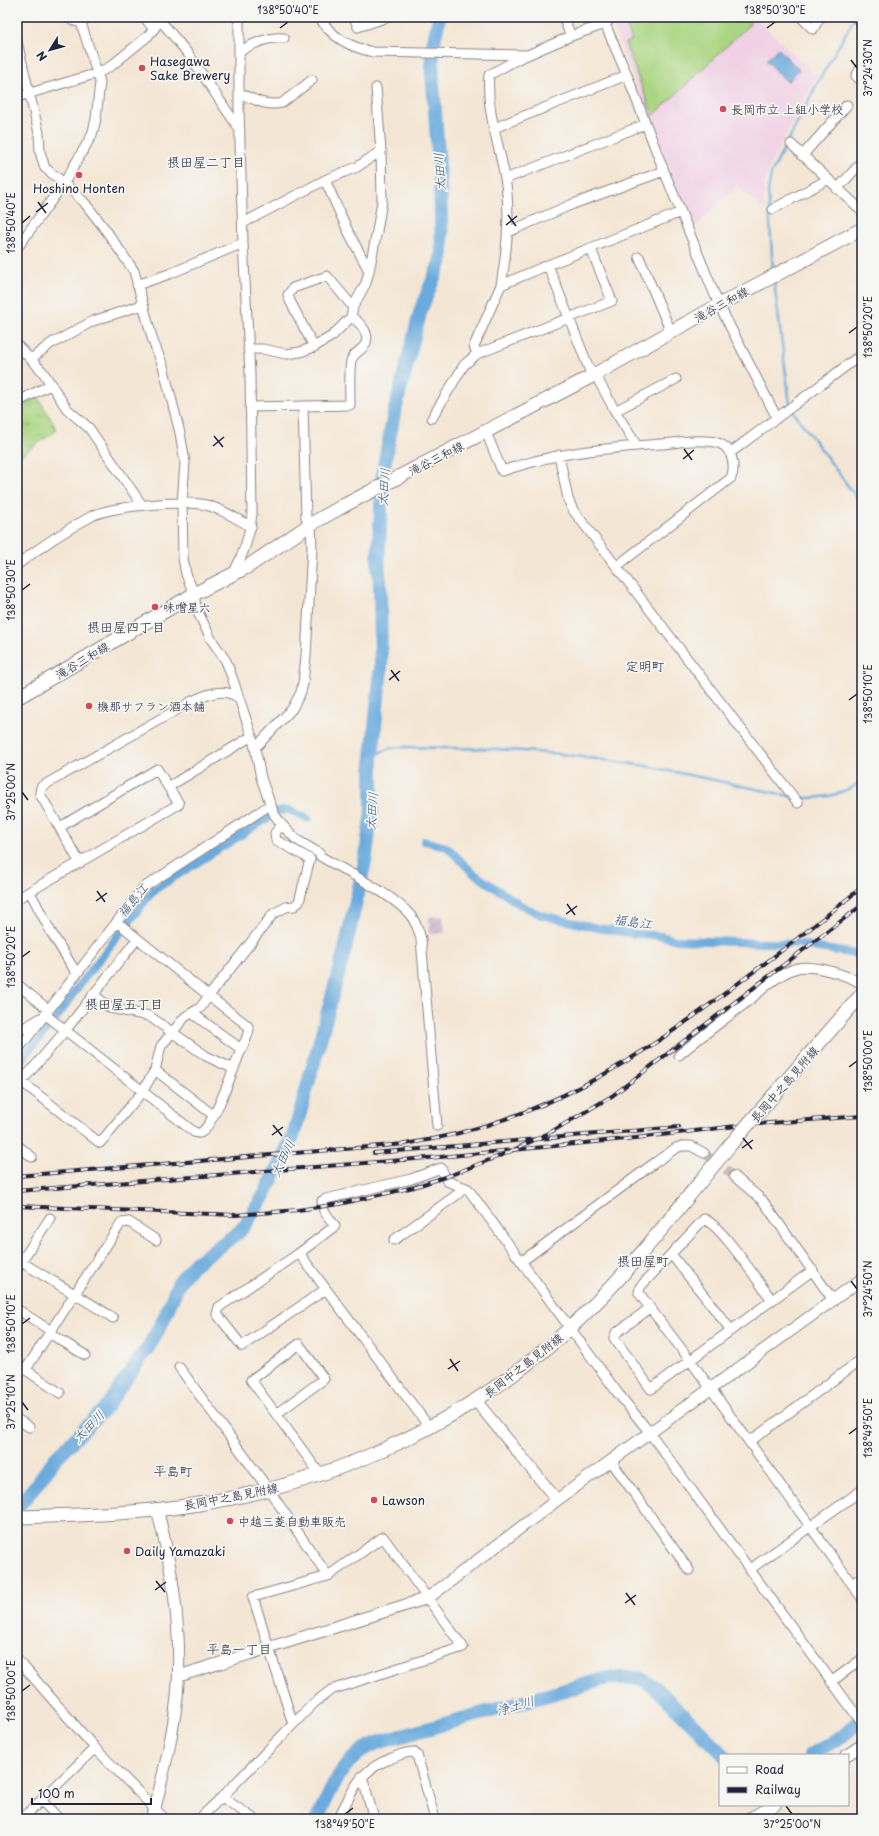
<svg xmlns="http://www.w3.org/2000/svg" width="879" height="1836" font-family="'Playpen Sans','Klee One',sans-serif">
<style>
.built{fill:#f0d0e5}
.industrial{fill:url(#industrial-furrows)}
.park{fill:url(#park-tufts);stroke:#667c5e}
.pitch{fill:#aad682;stroke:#667c5e}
.water{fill:url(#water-ripples);stroke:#46668c}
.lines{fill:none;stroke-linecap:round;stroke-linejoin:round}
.stream{stroke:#6aaadd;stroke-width:2.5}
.canal{stroke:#6aaadd;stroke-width:8}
.river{stroke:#6aaadd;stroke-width:14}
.minor-tunnel{stroke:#cabfb5;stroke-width:9;stroke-dasharray:9 4.5;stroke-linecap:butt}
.minor-casing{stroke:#8b8488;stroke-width:11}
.tertiary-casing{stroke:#8b8488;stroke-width:13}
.secondary-casing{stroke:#8b8488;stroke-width:15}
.minor{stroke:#fff;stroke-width:9}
.tertiary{stroke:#fff;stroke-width:11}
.secondary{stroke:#fff;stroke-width:13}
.rail-casing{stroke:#22223b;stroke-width:4}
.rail{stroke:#f6f6f2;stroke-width:2.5;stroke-dasharray:8;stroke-linecap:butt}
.secondary-bridge-casing{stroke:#8b8488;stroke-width:15;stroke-linecap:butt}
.secondary-bridge{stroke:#fff;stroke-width:13}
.ticks{fill:none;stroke:#22223b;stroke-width:1.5}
.poi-dot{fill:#d1495b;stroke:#f6f6f2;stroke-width:1.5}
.labels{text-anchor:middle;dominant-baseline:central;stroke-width:3.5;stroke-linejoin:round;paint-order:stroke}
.poi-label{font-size:12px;fill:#22223b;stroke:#f6f6f2;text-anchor:start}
.street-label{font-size:12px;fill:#22223b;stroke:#f6f6f2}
.neighbourhood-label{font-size:13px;fill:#22223b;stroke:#f6f6f2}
.water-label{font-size:13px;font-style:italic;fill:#3f587c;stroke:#f6f6f2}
.neatline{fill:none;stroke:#22223b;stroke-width:1.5}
.ticks-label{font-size:10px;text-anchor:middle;fill:#22223b}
</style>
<defs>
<pattern id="industrial-furrows" width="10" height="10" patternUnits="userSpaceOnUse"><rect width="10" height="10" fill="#cebed2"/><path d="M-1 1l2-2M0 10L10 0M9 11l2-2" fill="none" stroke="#b1a3b5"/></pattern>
<pattern id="park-tufts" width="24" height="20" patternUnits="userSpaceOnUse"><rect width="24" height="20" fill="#aad682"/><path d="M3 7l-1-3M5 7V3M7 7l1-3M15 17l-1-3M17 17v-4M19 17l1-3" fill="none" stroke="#92b771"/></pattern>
<pattern id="water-ripples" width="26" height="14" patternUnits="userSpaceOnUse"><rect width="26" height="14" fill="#6aaadd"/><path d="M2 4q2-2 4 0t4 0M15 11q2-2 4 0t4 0" fill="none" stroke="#578ab4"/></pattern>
</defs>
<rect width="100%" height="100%" fill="#f6f6f2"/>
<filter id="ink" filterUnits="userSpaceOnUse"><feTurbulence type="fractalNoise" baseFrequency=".025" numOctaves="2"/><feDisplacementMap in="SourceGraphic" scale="8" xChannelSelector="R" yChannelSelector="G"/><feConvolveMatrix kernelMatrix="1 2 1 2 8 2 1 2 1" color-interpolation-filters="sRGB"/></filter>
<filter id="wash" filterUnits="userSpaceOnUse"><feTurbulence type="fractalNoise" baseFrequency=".012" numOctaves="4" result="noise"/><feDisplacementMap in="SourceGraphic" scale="16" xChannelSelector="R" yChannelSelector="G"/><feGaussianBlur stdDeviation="0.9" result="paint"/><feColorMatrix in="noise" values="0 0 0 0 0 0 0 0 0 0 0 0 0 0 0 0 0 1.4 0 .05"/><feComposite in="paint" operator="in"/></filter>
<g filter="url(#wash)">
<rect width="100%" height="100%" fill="#f4e6d4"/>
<!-- built -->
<path class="built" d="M617 17H754L817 76 772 161 764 183V211L737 185 693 230 612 23Z"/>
<!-- industrial -->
<path class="industrial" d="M443 916 445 933 430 934 429 917Z"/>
<!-- park -->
<path class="park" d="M38 397 57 430 17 458V408Z"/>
<!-- pitch -->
<path class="pitch" d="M623 17H745L751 23 653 116 625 43 632 40Z"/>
<!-- water -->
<path class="water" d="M778 48 799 70 787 82 766 60Z"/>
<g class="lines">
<!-- stream -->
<path class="stream" d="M773 271 768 192 771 174 818 82 854 19
M774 282 790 405
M792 410 862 505
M372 756 388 749 400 747 497 749 560 754 646 766 790 796
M796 797C820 800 843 795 862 781"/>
<!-- canal -->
<path class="canal" d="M424 841 447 847 473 873 519 904 541 915 598 928 635 934 662 936 676 940 800 944 818 948 862 955
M17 1065 58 1016 80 984 154 890 279 811 289 810 308 819"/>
<!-- river -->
<path class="river" d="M17 1507 33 1489 55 1459 107 1406 149 1346 163 1321 179 1282 194 1264 239 1232 245 1225 265 1194 273 1177 293 1136 300 1113 345 949 365 862 372 811V756L381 668 380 583 378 563 383 471 394 414 421 309 440 263 442 254 440 182 432 70 434 41 439 17
M810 1755 844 1735 862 1719
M317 1819C333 1787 341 1758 377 1743L608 1678H639L655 1687 724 1755"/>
</g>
</g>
<g filter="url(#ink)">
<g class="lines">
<!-- minor-tunnel -->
<path class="minor-tunnel" d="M704 1153 734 1176"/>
<defs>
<path id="minor" d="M144 17 154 29
M319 17C332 38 350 47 373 52L527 55
M354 17 358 27 388 17
M563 17 571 36
M602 17 627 75 664 171 719 305 777 418
M612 17 605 24 571 36 516 60 489 75C486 111 499 143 505 178 511 213 507 251 501 285L548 265 681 212
M801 17 813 29 820 17
M855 17 862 22
M72 20 81 23 86 17
M161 21 189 55 240 130
M17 42 39 133 40 152 45 168 64 183 84 202 105 229 134 271 153 341 163 366 180 433 185 462 182 504 183 558 186 574 194 594 196 608 211 639 226 661 232 677 254 743 261 778 274 814 282 825 297 840 319 853 320 856C345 871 394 895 411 916 416 923 419 931 421 939L437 1126
M239 52C251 44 270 36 284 38
M862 66 856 76 862 81
M376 88 381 151
M239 93C253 99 267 107 282 103L312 80
M17 97 98 73 111 66 148 36 163 17
M494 128 627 75
M791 144 862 211
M802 156 847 105
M505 179 646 124
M325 180 357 167 381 151 382 201 377 231 369 271
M837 189 862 162
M773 209 827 180
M243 223 325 180 348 231 369 271 366 283 353 307 351 317 332 336 314 347
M508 232 573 204 664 171
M17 248 64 183 92 135 96 119 100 82 81 23
M639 257 671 332
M548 265 592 376
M137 285 169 274 243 243
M501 285 474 346 477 354 612 301 591 249
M17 345 43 372 67 409 89 428 142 505
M248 349H263L286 354 300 352 314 347 290 301 288 295 293 288 327 276 353 307
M31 359 53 342H55L93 321 142 305
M595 374 615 411 637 446
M17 402 52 384
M303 406 350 405C350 394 349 370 351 361 353 353 361 351 365 345 371 334 360 322 351 317
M250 407 303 406 306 518 311 524 312 548 306 656 303 683 301 692 292 709 255 748
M615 411 676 379
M432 418 464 365 477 354
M486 432 502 471C521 465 539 459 558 456 591 449 626 447 660 444 677 443 702 438 718 443 732 447 736 466 731 478L617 566
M730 453 862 354
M559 455 568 499 573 510 798 803
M17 565C40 547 66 530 92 516 112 506 178 501 201 504 218 507 236 518 251 527
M233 574C243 556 250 535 252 514L250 374 243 243 239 109V17
M168 787 252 736
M80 863 40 794 41 787 192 701C208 694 224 687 239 698
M30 892 51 932 77 974
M17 899 179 804 157 769 60 827
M117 922 209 996 273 914 286 907 294 906 299 902 310 859 276 840 275 833 282 825
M17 984 49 1010
M93 994 110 1008 149 1016 206 1056 234 1069
M192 1013 241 1049
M17 1032 41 1018
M17 1051 143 888 270 805
M679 1055C701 1036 724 1020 747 1002 761 991 777 975 794 969 811 963 848 975 862 984
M155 1070 213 1115
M22 1082 100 1143 142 1092 155 1070 161 1046 185 1017 200 1008 209 996 247 1025 249 1029C248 1037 244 1043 241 1050 233 1069 217 1118 203 1131 200 1134 198 1133 194 1132L46 1015
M17 1087 65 1031 137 939
M17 1145 32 1157
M734 1176 763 1201 833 1300
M394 1240 458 1194 464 1187
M299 1253 430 1428
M671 1254 731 1330
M17 1259C49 1280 82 1297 113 1318
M521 1262 653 1164 676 1148 682 1146H691L704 1153
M17 1268 50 1218
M326 1289 242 1346 217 1314 219 1307 298 1254 335 1226 324 1211 322 1201 326 1199 411 1179 441 1168 447 1181 468 1189 617 1392 650 1433 862 1723
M772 1300C758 1282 722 1226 704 1219L640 1287 639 1293 650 1308 616 1333 614 1338 651 1389 813 1270
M650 1308 690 1360 862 1598
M17 1309 51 1331
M49 1333 85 1355
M17 1364 60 1393
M179 1367 269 1490 328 1576
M26 1369 121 1223 129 1222 156 1240
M276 1414 324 1379 299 1344 251 1380 320 1474
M17 1419 29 1427
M749 1442 862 1359
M611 1461 689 1570
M749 1570 862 1490
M852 1584 862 1577
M17 1659 95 1748 165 1819
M831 1682 862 1659
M362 1776 374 1819
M222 1797 254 1819
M42 1801 59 1819
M22 1819 95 1748
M199 1819 222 1797 314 1703 331 1690 463 1647 383 1537 328 1576 253 1597 293 1724
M338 1819C354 1788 358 1771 392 1758 399 1755 406 1752 413 1752L417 1755 435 1819"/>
<path id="tertiary" d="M476 1401 557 1500
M179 1676 428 1598 557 1500 862 1279
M847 1755 862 1745
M151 1819 155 1808C164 1771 173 1735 177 1697 183 1634 173 1570 157 1509
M748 1819 775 1805"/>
<path id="secondary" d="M17 698 194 594 247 567 311 524 343 506 592 376 719 305 862 229
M773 1096 862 994
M17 1517C77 1515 139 1514 199 1504 337 1482 465 1423 569 1329 629 1274 679 1207 731 1144"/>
</defs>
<!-- minor casing -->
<use href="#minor" class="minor-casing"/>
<!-- tertiary casing -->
<use href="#tertiary" class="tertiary-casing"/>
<!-- secondary casing -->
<use href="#secondary" class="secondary-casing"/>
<!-- minor -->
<use href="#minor" class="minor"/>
<!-- tertiary -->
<use href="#tertiary" class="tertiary"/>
<!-- secondary -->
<use href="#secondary" class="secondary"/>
<defs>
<path id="rail" d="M374 1153 679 1127
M17 1176 405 1144C542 1123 638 1060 745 978 785 949 824 918 862 887
M17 1191 440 1157 636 1138 745 1125 862 1116
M17 1206 236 1215 298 1210 339 1204 414 1187 451 1175 507 1153 551 1132 612 1096 862 905"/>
</defs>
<!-- rail casing -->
<use href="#rail" class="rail-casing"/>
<!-- rail -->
<use href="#rail" class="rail"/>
<defs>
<path id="secondary-bridge" d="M731 1144 773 1096"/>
</defs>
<!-- secondary-bridge casing -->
<use href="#secondary-bridge" class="secondary-bridge-casing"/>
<!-- secondary-bridge -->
<use href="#secondary-bridge" class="secondary-bridge"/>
</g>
</g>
<!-- ticks -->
<path class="ticks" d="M280 28 288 22M767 28 775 22M851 60 857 68M38 202 46 213M36 212 48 203M508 215 516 226M22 223 30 216M506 225 517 216M849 333 857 327M214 436 223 447M213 446 224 437M684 449 692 460M683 459 694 450M22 590 30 584M391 670 399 681M389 680 400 671M849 700 857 694M22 792 28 800M97 891 105 902M96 901 107 893M567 904 575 915M566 914 577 906M22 957 30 951M849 1067 857 1061M273 1125 282 1136M272 1135 283 1127M743 1138 752 1149M742 1148 753 1140M851 1281 857 1289M22 1324 30 1318M450 1359 458 1371M448 1369 460 1361M22 1402 28 1410M849 1434 857 1428M156 1581 165 1592M155 1590 166 1582M626 1593 635 1605M625 1603 636 1595M22 1691 30 1685M786 1806 792 1814M345 1814 353 1808"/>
<!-- markers -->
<g class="poi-dot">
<circle cx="142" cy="68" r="4"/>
<circle cx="723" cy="109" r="4"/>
<circle cx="79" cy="175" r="4"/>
<circle cx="155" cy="607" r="4"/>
<circle cx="89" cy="706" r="4"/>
<circle cx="374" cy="1500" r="4"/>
<circle cx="230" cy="1521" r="4"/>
<circle cx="127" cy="1551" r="4"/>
</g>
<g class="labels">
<!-- poi labels -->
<g class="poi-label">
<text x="150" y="61">Hasegawa<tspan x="150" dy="14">Sake Brewery</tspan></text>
<text x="731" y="109">長岡市立 上組小学校</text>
<text x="79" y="188" text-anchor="middle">Hoshino Honten</text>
<text x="163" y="607">味噌星六</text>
<text x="97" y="706">機那サフラン酒本舗</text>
<text x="382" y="1500">Lawson</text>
<text x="238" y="1521">中越三菱自動車販売</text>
<text x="135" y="1551">Daily Yamazaki</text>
</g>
<!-- street labels -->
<g class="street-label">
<text transform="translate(721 304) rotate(-29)">滝谷三和線</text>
<text transform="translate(436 458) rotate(-27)">滝谷三和線</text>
<text transform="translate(82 660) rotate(-31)">滝谷三和線</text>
<text transform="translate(784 1084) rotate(-49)">長岡中之島見附線</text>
<text transform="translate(523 1365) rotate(-38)">長岡中之島見附線</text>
<text transform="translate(231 1496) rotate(-11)">長岡中之島見附線</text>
</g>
<!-- neighbourhood labels -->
<g class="neighbourhood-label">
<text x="206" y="161">摂田屋二丁目</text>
<text x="126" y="626">摂田屋四丁目</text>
<text x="645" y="665">定明町</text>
<text x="124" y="1003">摂田屋五丁目</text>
<text x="643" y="1260">摂田屋町</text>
<text x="173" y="1470">平島町</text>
<text x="239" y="1648">平島一丁目</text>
</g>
<!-- water labels -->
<g class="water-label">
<text transform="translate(439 172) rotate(-94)">太田川</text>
<text transform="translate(383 487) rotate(-86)">太田川</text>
<text transform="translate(371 811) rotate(-86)">太田川</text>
<text transform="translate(132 900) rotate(-50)">福島江</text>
<text transform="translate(633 921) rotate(8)">福島江</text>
<text transform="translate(282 1158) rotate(-64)">太田川</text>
<text transform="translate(88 1426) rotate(-46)">太田川</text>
<text transform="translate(515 1705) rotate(-16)">浄土川</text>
</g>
</g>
<!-- margin -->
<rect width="879" height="1836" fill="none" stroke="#f6f6f2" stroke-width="44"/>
<!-- legend -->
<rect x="719" y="1754" width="130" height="52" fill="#f6f6f2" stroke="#a1a1a9"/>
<rect x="727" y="1767" width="20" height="6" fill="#ffffff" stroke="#a1a1a9"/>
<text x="755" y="1774" font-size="12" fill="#22223b">Road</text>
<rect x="727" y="1787" width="20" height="6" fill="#22223b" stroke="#a1a1a9"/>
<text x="755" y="1794" font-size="12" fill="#22223b">Railway</text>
<!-- north arrow -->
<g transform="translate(50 50) rotate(233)" stroke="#f6f6f2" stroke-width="3" paint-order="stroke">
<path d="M0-3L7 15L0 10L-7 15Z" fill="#22223b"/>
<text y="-6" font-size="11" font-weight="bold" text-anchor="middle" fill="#22223b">N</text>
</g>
<!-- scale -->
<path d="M32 1798v6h119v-6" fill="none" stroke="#22223b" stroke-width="2"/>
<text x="38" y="1798" font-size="12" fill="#22223b" stroke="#f6f6f2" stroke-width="3" paint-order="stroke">100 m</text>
<rect x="22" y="22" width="835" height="1792" class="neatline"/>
<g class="ticks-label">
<text x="288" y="14">138°50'40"E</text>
<text x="775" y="14">138°50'30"E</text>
<text transform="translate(868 68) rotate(-90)" y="4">37°24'30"N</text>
<text transform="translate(11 223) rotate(-90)" y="4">138°50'40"E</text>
<text transform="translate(868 327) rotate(-90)" y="4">138°50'20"E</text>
<text transform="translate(11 590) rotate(-90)" y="4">138°50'30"E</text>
<text transform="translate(868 694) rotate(-90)" y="4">138°50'10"E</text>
<text transform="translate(11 792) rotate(-90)" y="4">37°25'00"N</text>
<text transform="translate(11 957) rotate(-90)" y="4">138°50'20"E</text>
<text transform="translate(868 1061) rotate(-90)" y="4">138°50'00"E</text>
<text transform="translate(868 1289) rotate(-90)" y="4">37°24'50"N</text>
<text transform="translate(11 1324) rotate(-90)" y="4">138°50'10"E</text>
<text transform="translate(11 1402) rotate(-90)" y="4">37°25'10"N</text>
<text transform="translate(868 1428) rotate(-90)" y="4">138°49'50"E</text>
<text transform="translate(11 1691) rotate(-90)" y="4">138°50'00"E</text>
<text x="345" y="1828">138°49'50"E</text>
<text x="792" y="1828">37°25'00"N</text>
</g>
</svg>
